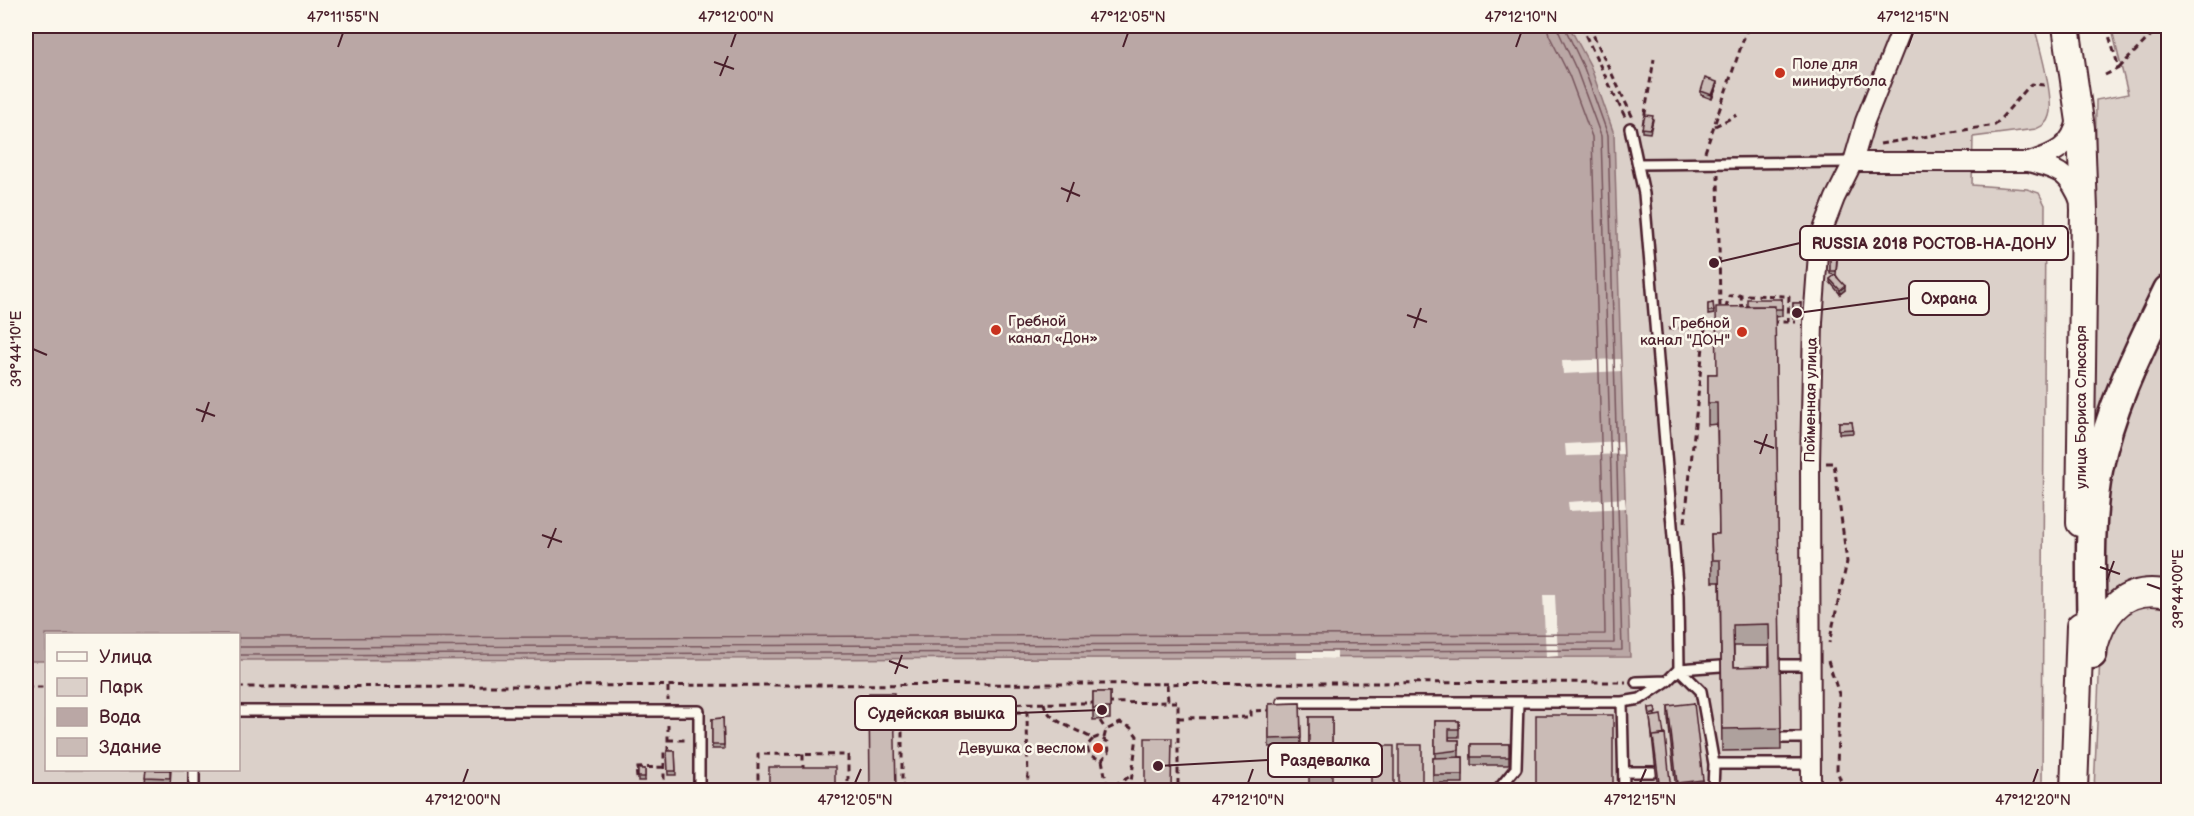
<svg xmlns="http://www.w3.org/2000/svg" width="2194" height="816" font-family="'Balsamiq Sans',sans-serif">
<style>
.green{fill:#dbd0c9;stroke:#92787a;stroke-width:1.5;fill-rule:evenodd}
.water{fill:#baa7a5;stroke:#8d7174;stroke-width:1.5}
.pier{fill:#f4eee4}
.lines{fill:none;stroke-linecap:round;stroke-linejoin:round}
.shore{stroke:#77555c;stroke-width:1.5}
.lane-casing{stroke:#4a1f2b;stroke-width:14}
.street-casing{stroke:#4a1f2b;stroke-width:22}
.secondary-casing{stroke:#4a1f2b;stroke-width:30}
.primary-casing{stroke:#4a1f2b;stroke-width:33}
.path{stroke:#4a1f2b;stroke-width:3;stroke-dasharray:6 4.5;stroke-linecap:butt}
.lane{stroke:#fbf7ec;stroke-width:9}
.street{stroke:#fbf7ec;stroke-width:18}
.secondary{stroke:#fbf7ec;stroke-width:26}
.primary{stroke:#fbf7ec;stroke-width:28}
.wall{fill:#aea19d;stroke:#4a1f2b;stroke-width:1.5;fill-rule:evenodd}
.shaded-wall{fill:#8d837f;stroke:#4a1f2b;stroke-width:1.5}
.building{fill:#cabbb6;stroke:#4a1f2b;stroke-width:1.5;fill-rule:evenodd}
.ticks{fill:none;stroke:#4a1f2b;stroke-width:2}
.poi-dot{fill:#c8321e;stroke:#fbf7ec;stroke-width:2}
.labels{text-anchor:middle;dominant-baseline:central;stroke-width:5;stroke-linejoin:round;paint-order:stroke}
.poi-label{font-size:15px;fill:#4a1f2b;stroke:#fbf7ec;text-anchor:start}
.street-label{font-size:15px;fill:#4a1f2b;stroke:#fbf7ec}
.leader{fill:none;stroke:#4a1f2b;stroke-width:2}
.callout-dot{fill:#4a1f2b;stroke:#fbf7ec;stroke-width:2}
.callout{fill:#fbf7ec;stroke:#4a1f2b;stroke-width:2}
.callout-label{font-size:16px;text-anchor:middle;font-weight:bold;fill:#4a1f2b}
.neatline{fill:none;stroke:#4a1f2b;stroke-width:2}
.ticks-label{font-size:15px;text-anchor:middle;fill:#4a1f2b}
</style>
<rect width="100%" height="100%" fill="#f4eee4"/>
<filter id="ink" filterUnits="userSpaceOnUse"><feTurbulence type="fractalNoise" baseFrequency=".0167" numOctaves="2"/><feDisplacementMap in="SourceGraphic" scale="12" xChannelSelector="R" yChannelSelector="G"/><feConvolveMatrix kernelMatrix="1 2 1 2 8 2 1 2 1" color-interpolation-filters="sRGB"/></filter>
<g filter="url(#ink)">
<!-- green -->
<path class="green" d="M26 26H2034C2039 44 2055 100 2049 116 2047 124 2042 126 2036 129L1973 137 1972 185 2027 189 2039 193 2045 205 2042 790H26ZM46 634H238V770H46Z
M2111 26H2168V267L2129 343 2093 443 2096 100 2128 94Z
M2168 319V585L2102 608C2103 574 2102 540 2105 506 2110 442 2139 375 2168 319Z
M2168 600V790H2094L2100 656 2104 634 2130 605Z"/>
<!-- water -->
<path class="water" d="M26 26H1569L1590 65 1614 134 1630 657 239 660 238 634H46V661H26Z"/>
<!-- pier -->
<path class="pier" d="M1620 359 1621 371 1563 374 1562 361Z
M1622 441 1623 454 1566 456 1565 444Z
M1625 498 1626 508 1569 511 1568 502Z
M1543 595H1555L1558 656 1546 657Z
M1297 651H1337V659L1297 658Z"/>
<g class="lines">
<!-- shore -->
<path class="shore" d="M238 638 1605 634 1603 509 1592 137 1569 75 1549 35 1547 26
M238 647 1614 643 1612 508 1601 136 1577 71 1556 26
M238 655 1622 650 1608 135 1584 68 1564 26"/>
<defs>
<path id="lane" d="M1630 128 1644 194 1678 596 1679 669 1667 681 1636 682
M1638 164 1853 162
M1780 665H1809
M1679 669 1701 691 1714 764 1713 790
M1679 669 1721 666
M1282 702H1622L1640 699 1667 681
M1622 702 1624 790
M238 711H699V790
M1783 738H1810
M1714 764H1811
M194 770V790
M1624 772H1653
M1498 790 1516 768 1518 702"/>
<path id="street" d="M1853 162H2029C2060 170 2069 173 2081 204
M2029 162C2054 154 2072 147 2077 119
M1811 790 1810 463 1813 322 1819 240 1835 198 1853 162 1865 121 1903 26"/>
<path id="secondary" d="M2066 26 2081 128 2084 210 2080 523
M2094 647C2104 609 2127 585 2168 594
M2074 790 2080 626"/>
<path id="primary" d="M2092 654C2092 594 2087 529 2098 470 2110 406 2140 348 2168 290"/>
</defs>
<!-- lane casing -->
<use href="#lane" class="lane-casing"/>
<!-- street casing -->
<use href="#street" class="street-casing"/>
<!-- secondary casing -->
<use href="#secondary" class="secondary-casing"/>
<!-- primary casing -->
<use href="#primary" class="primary-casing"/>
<!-- path -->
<path class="path" d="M1581 26 1626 119
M1589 26 1633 118
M2119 68 2160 26
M2105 75 2119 68 2106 26
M1643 125 1654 59
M1715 126 1737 115
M1880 144 1995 125 2031 84 2046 85
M1705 152 1748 26
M1718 174 1720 309
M1726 308 1729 296 1741 295
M1742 310 1741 295 1789 296 1788 322
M1772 322H1796
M1668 329 1718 326
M1826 463H1834L1847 562 1829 643
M1685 522 1705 327
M1828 661 1839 694 1837 770 1844 790
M1167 684 1168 702H1178V790
M26 687H46
M238 687 1626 682
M668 687V701
M1044 703C1047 722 1078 729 1093 739L1098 737 1108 742 1109 752 1102 760 1089 755 1087 746 1093 739
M1107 703 1168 702
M891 704 1097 703
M1178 718 1251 717V711L1272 710
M1100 721 1106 730
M1104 738 1106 730 1120 723 1130 727 1137 736 1130 790
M668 740H688
M1102 760 1108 790
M803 771V754
M637 778 636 768 664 767
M665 787H688
M664 790V751H668V722
M758 790V754L848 755V790
M902 790V714L1027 712 1028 790
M1105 790 1131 776"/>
<!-- lane -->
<use href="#lane" class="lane"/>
<!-- street -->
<use href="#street" class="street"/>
<!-- secondary -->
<use href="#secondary" class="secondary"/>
<!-- primary -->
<use href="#primary" class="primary"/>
</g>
<!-- wall -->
<path class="wall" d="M1717 86 1712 99 1701 95V91Z
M1653 120 1650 133 1642 132V128Z
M1838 249 1836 275 1845 290 1840 294 1830 282V279L1835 275 1830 274 1831 252Z
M1782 299V316L1775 317 1781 750 1722 751 1720 582H1712L1711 534H1719L1717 424 1708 425V374H1717L1747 306ZM1734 646H1769V666L1734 667Z
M1713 303 1714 314 1708 315V304Z
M1793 303H1801L1800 318H1793Z
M1839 422H1852L1853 433 1839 434Z
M1093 692H1110V719L1093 720Z
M1300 703 1301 746 1269 747V704Z
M1668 706 1703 780V790H1676L1668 718Z
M1649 708 1656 716 1671 790H1658Z
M1309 717H1332V785H1309Z
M723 718 724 749H712V719Z
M1435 721H1459V737H1449V740H1459V757H1463V783H1433V758H1435Z
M1471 744H1509V765H1471Z
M667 751H675L676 775H668Z
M638 769H645V781H638Z
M146 770H171L170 786 145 785Z"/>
<!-- shaded-wall -->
<path class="shaded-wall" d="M1717 82V86L1712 99V95Z
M1845 286V290L1840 294V290Z"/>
<!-- building -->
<path class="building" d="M1705 78 1717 82 1712 95 1701 91Z
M1645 115 1653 116 1650 129 1642 128Z
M1830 256 1837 257 1836 271H1830Z
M1835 275 1845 286 1840 290 1830 279Z
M1747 299H1782V309H1775V306H1747Z
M1713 303 1714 311H1708V304Z
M1793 303H1801L1800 314H1793Z
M1775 306 1781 728 1722 729 1720 560H1712L1711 534H1719L1717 403H1708V374H1717L1716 307ZM1769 624 1770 666 1734 667 1733 625Z
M1839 422H1852L1853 429 1839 430Z
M1093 692H1110V708H1093Z
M869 693H894L896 790H870Z
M1300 703 1301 738 1269 739V704Z
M1694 703 1703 780 1677 783 1668 706Z
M1655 707 1656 713 1650 715 1649 708Z
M1536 715H1613V790H1536Z
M1661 715 1664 735 1653 736V741L1650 717Z
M1309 717H1332V773H1309Z
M723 718 724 745H712V719Z
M1435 721H1459V729H1449V740H1459V750L1435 753Z
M1665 734 1671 790H1660L1653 736Z
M1145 738H1172L1171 790H1145Z
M1471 744H1509V757H1471Z
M1399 745H1422V790H1399Z
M1371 746H1394V790H1371Z
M667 751H675L676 771H668Z
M1463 757V775H1433V758Z
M769 767H835V790H769Z
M638 769H645V777H638Z
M146 770H170V778L145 777Z"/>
</g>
<!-- ticks -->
<path class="ticks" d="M338 47 343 33M731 47 736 33M1123 47 1128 33M1516 47 1521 33M1908 47 1913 33M714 62 734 69M720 76 728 56M1061 188 1080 196M1067 202 1074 182M1407 315 1427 322M1414 328 1421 308M33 349 47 355M196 409 215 416M202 422 209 402M1754 441 1774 448M1760 454 1767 434M542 535 562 542M548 548 556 528M2100 567 2120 574M2107 580 2114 561M2147 584 2161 589M889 661 908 668M895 674 902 655M463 783 468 769M855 783 861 769M1248 783 1253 769M1640 783 1646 769M2033 783 2038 769"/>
<!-- markers -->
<g class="poi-dot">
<circle cx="1780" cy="73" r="6"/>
<circle cx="996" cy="330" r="6"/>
<circle cx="1742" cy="332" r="6"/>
<circle cx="1098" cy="748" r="6"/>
</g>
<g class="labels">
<!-- poi labels -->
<g class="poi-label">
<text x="1792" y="64">Поле для<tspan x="1792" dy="17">минифутбола</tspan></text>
<text x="1008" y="321">Гребной<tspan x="1008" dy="17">канал «Дон»</tspan></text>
<text x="1730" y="323" text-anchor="end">Гребной<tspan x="1730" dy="17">канал "ДОН"</tspan></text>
<text x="1086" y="748" text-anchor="end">Девушка с веслом</text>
</g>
<!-- street labels -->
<g class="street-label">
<text transform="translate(1811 400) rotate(-89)">Пойменная улица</text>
<text transform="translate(2081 407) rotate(-90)">улица Бориса Слюсаря</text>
</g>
</g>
<!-- callouts -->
<path class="leader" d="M1714 263L1800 243M1797 313L1909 298M1102 710L1016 713M1158 766L1268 760"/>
<g class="callout-dot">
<circle cx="1714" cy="263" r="6"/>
<circle cx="1797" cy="313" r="6"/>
<circle cx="1102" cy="710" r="6"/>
<circle cx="1158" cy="766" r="6"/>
</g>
<g class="callout">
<rect x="1800" y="226" width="268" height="34" rx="6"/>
<rect x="1909" y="281" width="80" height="34" rx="6"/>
<rect x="855" y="696" width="161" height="34" rx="6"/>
<rect x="1268" y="743" width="114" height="34" rx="6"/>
</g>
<g class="callout-label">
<text x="1934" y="249">RUSSIA 2018 РОСТОВ-НА-ДОНУ</text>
<text x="1949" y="304">Охрана</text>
<text x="936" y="719">Судейская вышка</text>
<text x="1325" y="766">Раздевалка</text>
</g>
<!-- margin -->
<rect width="2194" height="816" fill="none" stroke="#fbf7ec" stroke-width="66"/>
<!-- legend -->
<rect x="45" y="633" width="195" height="138" fill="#fbf7ec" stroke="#b4a19f" stroke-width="1.5"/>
<rect x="57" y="652" width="30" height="9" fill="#fbf7ec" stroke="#b4a19f" stroke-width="1.5"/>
<text x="99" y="663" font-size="18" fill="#4a1f2b">Улица</text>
<rect x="57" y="678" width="30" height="18" fill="#dbd0c9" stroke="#b4a19f" stroke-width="1.5"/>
<text x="99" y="693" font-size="18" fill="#4a1f2b">Парк</text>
<rect x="57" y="708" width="30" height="18" fill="#baa7a5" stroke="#b4a19f" stroke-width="1.5"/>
<text x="99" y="723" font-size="18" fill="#4a1f2b">Вода</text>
<rect x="57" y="738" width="30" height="18" fill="#cabbb6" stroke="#b4a19f" stroke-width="1.5"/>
<text x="99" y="753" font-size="18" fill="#4a1f2b">Здание</text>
<rect x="33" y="33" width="2128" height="750" class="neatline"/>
<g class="ticks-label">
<text x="343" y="22">47°11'55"N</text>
<text x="736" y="22">47°12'00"N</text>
<text x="1128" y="22">47°12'05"N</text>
<text x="1521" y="22">47°12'10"N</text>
<text x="1913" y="22">47°12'15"N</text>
<text transform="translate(16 349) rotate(-90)" y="5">39°44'10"E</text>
<text transform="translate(2178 589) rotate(-90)" y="5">39°44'00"E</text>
<text x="463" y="805">47°12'00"N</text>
<text x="855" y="805">47°12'05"N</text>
<text x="1248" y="805">47°12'10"N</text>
<text x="1640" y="805">47°12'15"N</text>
<text x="2033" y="805">47°12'20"N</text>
</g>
</svg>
